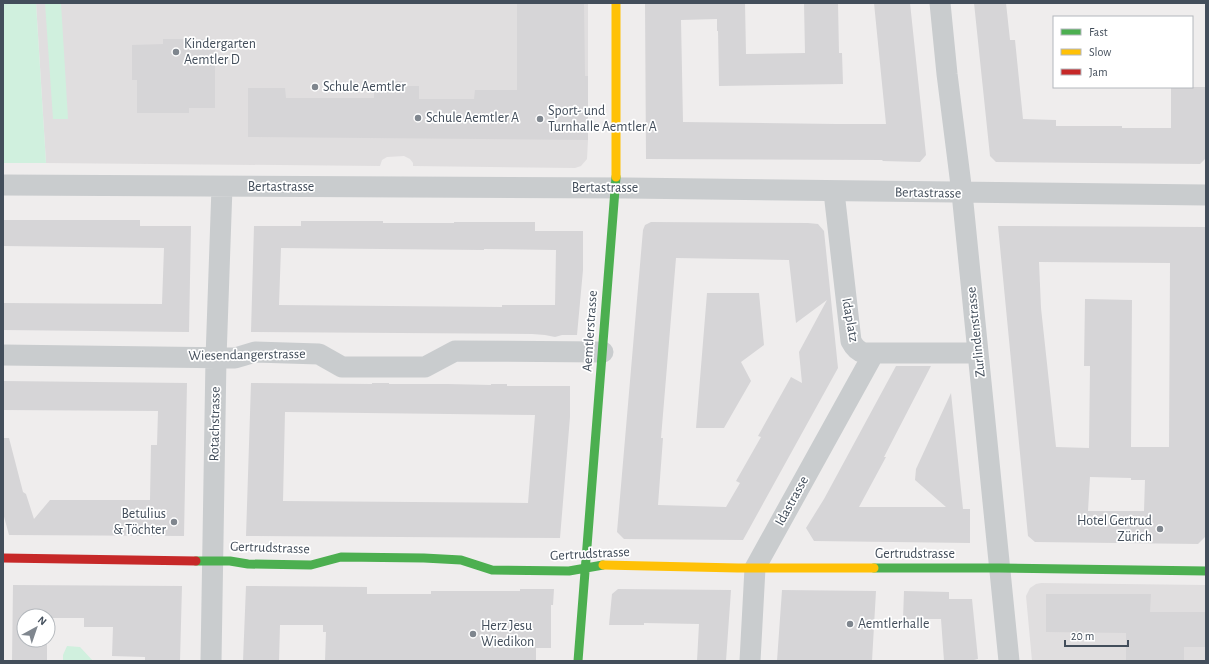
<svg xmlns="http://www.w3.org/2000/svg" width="1209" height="664" font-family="'Alegreya Sans',sans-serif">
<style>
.education{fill:#e0dedf}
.green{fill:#d0f0de}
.building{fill:#d6d5d7;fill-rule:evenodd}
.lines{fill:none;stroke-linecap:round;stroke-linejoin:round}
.street{stroke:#c9ccce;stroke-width:21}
.fast{stroke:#4caf50;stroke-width:9}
.slow{stroke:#ffc107;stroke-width:9}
.jam{stroke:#c62828;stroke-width:9}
.poi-dot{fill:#7f868e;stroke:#fff;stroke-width:1.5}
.labels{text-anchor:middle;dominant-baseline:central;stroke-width:3.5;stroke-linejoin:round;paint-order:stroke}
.poi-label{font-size:14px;fill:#434e5b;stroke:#fff;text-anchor:start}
.street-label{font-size:14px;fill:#434e5b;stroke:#fff}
</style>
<rect width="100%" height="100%" fill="#efeded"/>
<!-- education -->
<path class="education" d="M36 3H588V140L587 159 581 166 575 168 413 166V163L410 159 404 156 387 157 382 160 380 166 46 163Z
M1041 583 1205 585V644H1206V661H1032L1026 596 1030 588 1036 584Z"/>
<!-- green -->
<path class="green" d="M3 3H36L46 163H3Z
M45 3H61L68 119H53Z
M67 646 80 647 93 661H63V655Z"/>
<!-- building -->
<path class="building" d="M517 3H584L585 76H588V140L248 137V88H285L286 98H374V85L387 86 391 81H402L407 86H419V99H474L475 90H517Z
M645 3H745L746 54 805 53 804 3H838L839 53H842L843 84 719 86 718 31H717V19L681 20 683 122 836 124H886L874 3H910L926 155 920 162 882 161 883 160 646 159Z
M974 3H1006L1010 40H1015L1023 119 1056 120V126H1122V128H1171V87H1206V158L1200 164 996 162 990 156Z
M163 39H215V108H189V113H137V80H132V45L163 44Z
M3 220H140V226H191L189 332 3 330V303L162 304 164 248 3 246Z
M301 221H383V223H454V222H535V231H583V270L577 335H562L555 337 545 335 532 334 251 332 254 226H301ZM281 248 484 250V249L556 250 555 305H502V307L279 305Z
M651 222 808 223 818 224 824 231 838 368 743 540 624 539 617 532 643 230 645 225ZM676 258 789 260 796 323 827 300 799 352 802 383 791 377 758 436 761 437 736 481 740 483 726 507 658 505 663 438H661Z
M998 226 1206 227 1205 537 1198 544 1035 542 1028 536ZM1039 262 1170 263 1169 447H1131L1132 300 1085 299 1084 366H1090L1089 448 1056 447 1041 308ZM1090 477 1131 478V480H1145L1144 511H1088Z
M707 293H759L764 345 741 362 751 381 724 428H696Z
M896 366H931L884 457H886L859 507H946L915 480 916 469 951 393 963 509H970V543L814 541 806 528 824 499Z
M3 381 187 383 184 536 9 535 3 513V438H9L23 492 26 494 34 519 50 500H150L151 445H157L158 411 3 410Z
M251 383 372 384V383H389V384H448L491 385V384H507V386H570V417L560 538 246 536ZM285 412 535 415 528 503 283 501Z
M13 585 182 586 180 661H145V657L112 656 113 627H84V618H48V616H24V640H47V661H12Z
M246 586 367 587V594H431V591H520V589H554L553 605H551V648H536V661H325L326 632H323V625H280L279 661H243Z
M618 589 731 590 726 661H697L699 624 644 623V625H609L612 594Z
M782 590 876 591 872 661H777Z
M904 591 949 592V599H972L978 659 974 660V661H944L941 619H903Z
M1046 594H1151L1150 612H1205V647H1184V661H1126V633L1046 632Z"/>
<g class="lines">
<!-- street -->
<path class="street" d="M940 3 947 74 962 193 1009 661
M3 185 627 188 1206 195
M834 192 851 341C854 347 857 351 864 353H978
M3 355 235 358 255 352 319 354 342 367H425L455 351 603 352
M211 661 216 358 222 187
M750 661 755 568 874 353"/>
<!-- fast -->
<path class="fast" d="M196 561H230L248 564 311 565 341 557 424 558 461 560 492 570 569 571 603 565
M874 568H999L1206 571
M578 661 616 177"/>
<!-- slow -->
<path class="slow" d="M616 3V177
M603 565 738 568H874"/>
<!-- jam -->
<path class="jam" d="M3 558 196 561"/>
</g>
<!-- markers -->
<g class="poi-dot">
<circle cx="176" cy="52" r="4"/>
<circle cx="315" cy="87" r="4"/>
<circle cx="418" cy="118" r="4"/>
<circle cx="540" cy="119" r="4"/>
<circle cx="174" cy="522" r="4"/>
<circle cx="1160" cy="529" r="4"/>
<circle cx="850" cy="624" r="4"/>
<circle cx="473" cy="634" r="4"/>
</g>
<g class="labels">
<!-- poi labels -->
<g class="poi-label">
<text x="184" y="44">Kindergarten<tspan x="184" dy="16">Aemtler D</tspan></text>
<text x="323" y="87">Schule Aemtler</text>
<text x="548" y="111">Sport- und<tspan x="548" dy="16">Turnhalle Aemtler A</tspan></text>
<text x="426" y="118">Schule Aemtler A</text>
<text x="166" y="514" text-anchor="end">Betulius<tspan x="166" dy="16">&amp; Töchter</tspan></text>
<text x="1152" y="521" text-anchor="end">Hotel Gertrud<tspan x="1152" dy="16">Zürich</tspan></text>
<text x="858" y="624">Aemtlerhalle</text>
<text x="481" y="626">Herz Jesu<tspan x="481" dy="16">Wiedikon</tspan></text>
</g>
<!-- street labels -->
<g class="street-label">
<text x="281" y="187">Bertastrasse</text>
<text x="605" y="188">Bertastrasse</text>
<text transform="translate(928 193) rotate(1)">Bertastrasse</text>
<text transform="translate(850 320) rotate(80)">Idaplatz</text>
<text transform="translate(590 331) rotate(-86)">Aemtlerstrasse</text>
<text transform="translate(976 332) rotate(-96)">Zurlindenstrasse</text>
<text transform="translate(247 355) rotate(-1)">Wiesendangerstrasse</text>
<text transform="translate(215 424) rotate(-89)">Rotachstrasse</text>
<text transform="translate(792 501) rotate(-61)">Idastrasse</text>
<text transform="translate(270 548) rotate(2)">Gertrudstrasse</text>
<text transform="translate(590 554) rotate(-3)">Gertrudstrasse</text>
<text x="915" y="554">Gertrudstrasse</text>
</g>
</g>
<!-- border -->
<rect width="1209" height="664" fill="none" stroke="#434e5b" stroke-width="8"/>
<!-- legend -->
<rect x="1053" y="16" width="140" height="72" fill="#ffffff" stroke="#b4b8bd"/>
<rect x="1061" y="29" width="20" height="6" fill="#4caf50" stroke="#b4b8bd"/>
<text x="1089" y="36" font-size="12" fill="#434e5b">Fast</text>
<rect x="1061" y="49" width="20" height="6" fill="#ffc107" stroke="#b4b8bd"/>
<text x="1089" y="56" font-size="12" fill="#434e5b">Slow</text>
<rect x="1061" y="69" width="20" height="6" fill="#c62828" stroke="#b4b8bd"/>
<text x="1089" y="76" font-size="12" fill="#434e5b">Jam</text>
<!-- north arrow -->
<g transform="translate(36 628) rotate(40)"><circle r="19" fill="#ffffff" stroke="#b4b8bd"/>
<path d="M0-3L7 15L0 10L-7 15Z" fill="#7f868e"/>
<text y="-6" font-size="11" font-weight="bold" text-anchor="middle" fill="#434e5b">N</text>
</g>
<!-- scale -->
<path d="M1065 640v6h63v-6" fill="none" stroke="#434e5b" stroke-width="2"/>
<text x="1071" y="640" font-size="12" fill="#434e5b" stroke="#ffffff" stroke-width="3" paint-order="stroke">20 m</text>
</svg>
